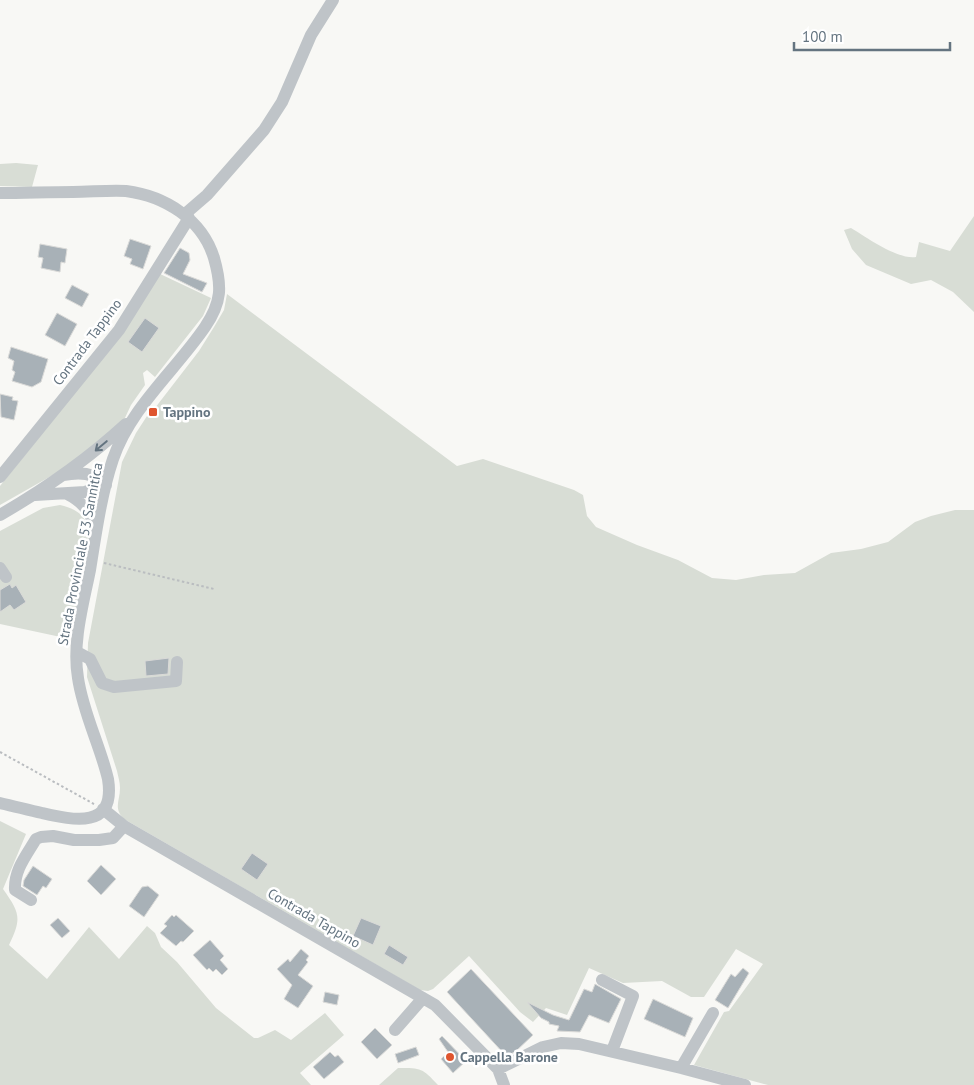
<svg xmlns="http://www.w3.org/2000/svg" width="974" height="1085" font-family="'PT Sans',sans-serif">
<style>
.green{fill:#d8ddd5}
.building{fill:#a8b1b7;stroke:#dadad8}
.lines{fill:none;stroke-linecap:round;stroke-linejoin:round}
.path{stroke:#babdc0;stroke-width:2;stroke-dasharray:2.5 2.5;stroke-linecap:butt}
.minor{stroke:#bfc4c8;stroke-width:12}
.oneway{stroke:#647480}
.poi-dot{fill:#df552f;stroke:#fff;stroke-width:2}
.labels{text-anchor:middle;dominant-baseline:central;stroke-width:5;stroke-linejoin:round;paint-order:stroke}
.street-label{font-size:14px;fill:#647480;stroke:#fff}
.poi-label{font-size:14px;font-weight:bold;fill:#647480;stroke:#fff;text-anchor:start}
</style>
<rect width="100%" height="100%" fill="#f8f8f5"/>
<!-- green -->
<path class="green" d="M16 163 38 165 32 187 0 186V164Z
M974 216V312L953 292 931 280 911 284 866 265 852 249 844 230 851 228C866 237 898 260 916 257L919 242 950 251Z
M158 273 211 298 203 316 155 377 147 370 143 373 145 385 131 405 124 420 67 467 0 505V486L104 356Z
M227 294 457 466 483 459 574 490 583 495 587 516 596 527 637 545 678 560 712 578 736 580 764 575 795 573 831 553 861 549 888 542 915 522 931 516 955 510H974V1085H768L694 1065 724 1012 729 1011 763 964 736 949 704 997H691L662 981 623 983 589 968 567 1015 546 1008 533 1022 520 1012 469 956 433 989 428 991 420 990 124 819C113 808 120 801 120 788 120 782 118 776 117 771L87 677 88 643 122 462 136 433 147 416 154 418 159 412 155 408 199 351 214 327 224 310Z
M60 505C80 510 88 517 89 538L70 639 0 624V531L43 508Z
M0 821 26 834 3 889C20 913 22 918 9 945L47 979 89 927 119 959 147 926 155 933 161 947 177 962 216 1008 254 1038H258L275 1030 291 1040 325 1013 344 1035 300 1073 311 1085H0Z
M398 1068C422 1068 422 1068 438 1085H379Z"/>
<!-- building -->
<path class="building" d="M130 239 151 246 143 269 130 264 132 259 124 256Z
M40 244 67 249 65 263 61 262 60 272 41 268 43 258 38 257Z
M180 248 189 253 190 260 183 274 207 283 202 292 164 273Z
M72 285 89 294 82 307 65 298Z
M57 313 77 324 65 346 45 335Z
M145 318 159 328 142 352 128 342Z
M11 347 48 359 41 382 32 387 12 381 15 372 12 370 14 361 8 358Z
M0 394 13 397 12 400 18 401 14 420 1 417Z
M10 584 12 588 16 585 26 602 14 610 10 605 0 612V590Z
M169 658 168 674 146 676 145 661Z
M252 853 268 864 257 880 241 869Z
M101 865 116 879 101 895 87 881Z
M33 866 52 879 46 888 43 886 37 895 23 886 24 880Z
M148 886 159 895 144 917 129 906 142 887Z
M172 915 174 917 176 915 194 931 183 942 181 941 176 946 160 933 167 926 164 924Z
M58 918 70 931 62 938 50 925Z
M361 918 381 926 373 945 353 936Z
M210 940 224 956 220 960 228 969 222 975 216 969 213 972 209 968 207 970 193 955Z
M389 945 408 957 403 965 384 954Z
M301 949 309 956 306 960 308 962 298 975 313 986 298 1008 284 999 292 985 277 969 288 959 290 962Z
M743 968 749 973 728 1008 715 1000 731 974 735 977Z
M471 969 533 1035 515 1052 506 1056 447 992Z
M595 984 621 999 609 1023 589 1015 580 1032 557 1031 559 1026 549 1024V1022L541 1018 527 1002 553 1015 569 1020 584 989 592 992Z
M325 992 339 995 337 1005 323 1002Z
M653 999 693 1018 685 1037 644 1019Z
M375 1028 392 1045 377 1059 361 1042Z
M442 1036 466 1061 453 1073 441 1059 448 1052 439 1039Z
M416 1047 419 1055 398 1063 395 1054Z
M330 1052 335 1057 338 1055 344 1062 324 1079 313 1067Z"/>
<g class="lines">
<!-- path -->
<path class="path" d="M104 563 214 589
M0 752 94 804"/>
<!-- minor -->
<path class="minor" d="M0 193C24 193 49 192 73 192 90 192 109 190 126 191 165 196 202 219 214 258 222 286 222 302 205 327 175 371 131 407 113 459 101 495 96 533 90 570 83 605 72 643 78 678 83 713 100 745 108 779 116 830 73 820 42 813 28 810 14 806 0 803
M185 214 207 195 264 130 282 102 311 35 333 0
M63 475C79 472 94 472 106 485
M0 477 119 330 189 218
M67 494C83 502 92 513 96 531
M35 495 85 492 106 485
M0 515C45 489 88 459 126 424
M0 568 6 577
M77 652 90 659 102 683 114 687 176 681 177 662
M103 809 124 826 435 1005 498 1069 543 1047 561 1043 579 1044 681 1068 745 1085
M31 900 15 890C14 870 26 856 36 839L41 837 53 836 74 840H99L113 838 124 826
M602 980 633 996 612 1051
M395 1030 423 998
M681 1068 713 1013
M498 1069 504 1085"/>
</g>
<!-- one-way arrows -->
<defs><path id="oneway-shaft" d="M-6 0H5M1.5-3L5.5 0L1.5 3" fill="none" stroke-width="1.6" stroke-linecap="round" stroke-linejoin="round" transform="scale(1.25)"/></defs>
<use class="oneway" href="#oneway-shaft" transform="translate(101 446) rotate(140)"/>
<!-- markers -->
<g class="poi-dot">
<rect x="148" y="407" width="10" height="10" rx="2.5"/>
<circle cx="450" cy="1057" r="5"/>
</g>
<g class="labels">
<!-- street labels -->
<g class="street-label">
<text transform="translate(87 342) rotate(-53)">Contrada Tappino</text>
<text transform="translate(80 554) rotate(-79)">Strada Provinciale 53 Sannitica</text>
<text transform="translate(314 918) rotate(30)">Contrada Tappino</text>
</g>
<!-- poi labels -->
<g class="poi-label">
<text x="163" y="412">Tappino</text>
<text x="460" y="1057">Cappella Barone</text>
</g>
</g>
<!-- scale -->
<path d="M794 42v8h156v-8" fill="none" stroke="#647480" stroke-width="2.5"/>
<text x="802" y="42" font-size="15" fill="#647480" stroke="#ffffff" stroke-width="4" paint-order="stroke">100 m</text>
</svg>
